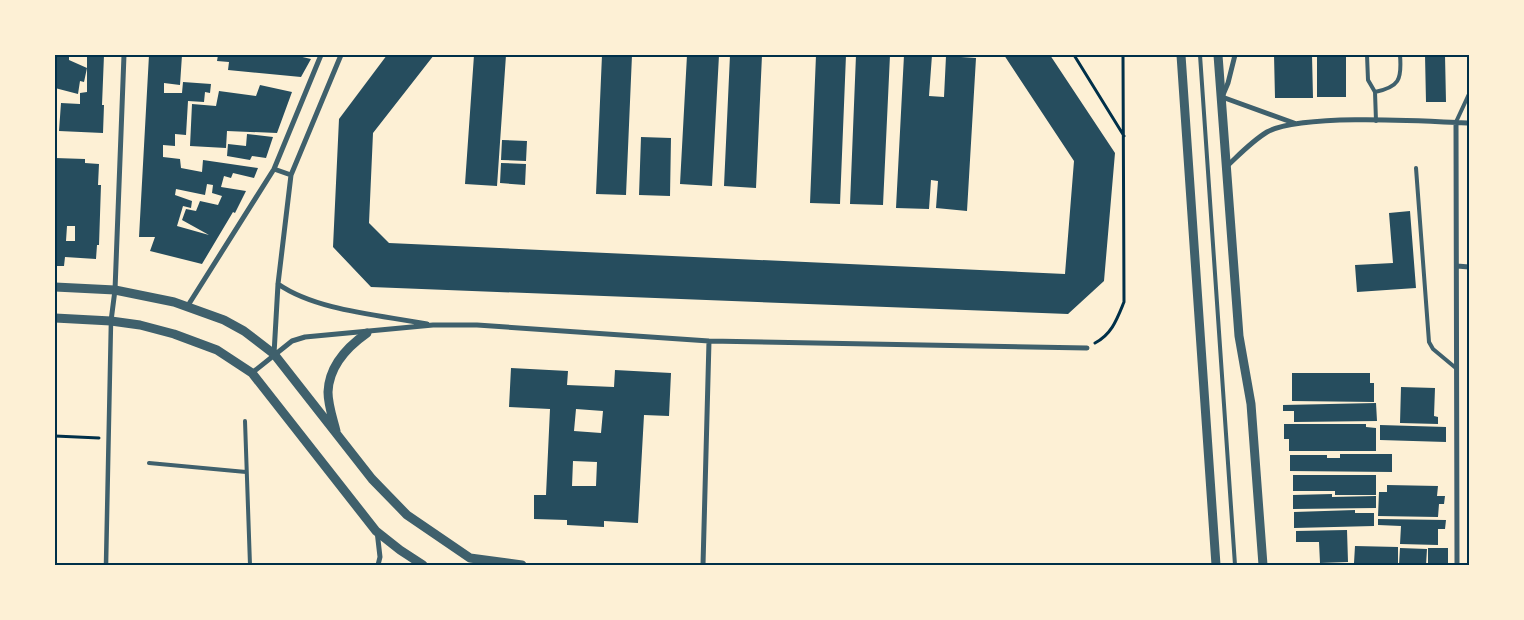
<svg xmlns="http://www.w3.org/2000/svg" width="1524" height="620" font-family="'Roboto Condensed',sans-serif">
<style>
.building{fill:#264d5e;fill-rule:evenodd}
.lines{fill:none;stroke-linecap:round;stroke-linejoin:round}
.path{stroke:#003049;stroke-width:3}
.service{stroke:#3f606c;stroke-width:4}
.pedestrian{stroke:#3f606c;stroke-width:4.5}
.minor{stroke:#3f606c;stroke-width:5}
.tertiary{stroke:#3f606c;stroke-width:9}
.neatline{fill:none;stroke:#003049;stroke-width:2}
</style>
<rect width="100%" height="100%" fill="#fdf0d5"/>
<!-- building -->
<path class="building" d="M55 55H69V60L87 68 84 82 80 81 78 94 55 88Z
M87 55H104L102 105H104L103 133 59 131 61 103 80 104V93L87 92Z
M149 55H182L180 85 164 83V93H182L183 82 211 84 210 93 205 92 204 102 188 101 186 135 175 134V146L163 145V157L180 159 181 168 202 172 203 160 258 168 254 178 233 173 231 178 224 176 221 187 246 191 235 213 233 212 202 264 150 251 155 237H139ZM207 184 213 185 212 193 222 196 218 205 200 201 196 211 186 209 182 220 209 235 177 226 183 206 191 208 192 201 175 195 176 189 205 195Z
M218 55H294L311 59 301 77 228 70 229 62 217 61Z
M387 55H434L373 133 369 223 389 243 1065 274 1074 161 1004 55H1050L1115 153 1104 281 1068 314 371 287 333 247 339 119Z
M474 55H506L497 186 465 184Z
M602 55H632L626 195 596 194Z
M687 55H719L712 186 680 184Z
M730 55H762L756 188 724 186Z
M816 55H846L840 204 810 203Z
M856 55H890L883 205 850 204Z
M904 55H932L929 96 944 97 946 56 976 58 967 211 936 208 938 181 931 180 929 209 896 208Z
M1274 55H1312L1313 98H1275Z
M1317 55H1346V97H1317Z
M1425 55H1445L1446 102H1426Z
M260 85 292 92 277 133 227 131 226 148 190 146 192 104 216 106 219 91 256 96Z
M247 134 273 137 266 158 252 156 250 160 227 156 228 144 246 146Z
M641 137 671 138 670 196 639 195Z
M502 140 527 141 526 161 501 160Z
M55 158 85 159V163L99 164 98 185H101L99 245H97L96 259 65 257 64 266H55ZM67 226H75V241H66Z
M501 163 526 164 525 185 500 183Z
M1410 211 1416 288 1357 292 1355 265 1393 263 1389 213Z
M511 368 568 371 567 385 614 387 615 370 671 373 669 416 644 415 638 523 604 521V527L567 525V520L534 519V495H546L550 409 509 407ZM576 409 603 411 601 433 574 431ZM573 461 597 462 596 486H572Z
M1292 373H1370V383H1374V402L1292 401Z
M1401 387 1435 388 1434 416 1438 417V424L1400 423Z
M1376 403 1377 421 1294 422V411H1283V405Z
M1284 424H1366V427L1376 428V451H1289V439H1284Z
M1380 425 1446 427V442L1380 440Z
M1340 454H1392V472L1290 471V455H1327V458H1340Z
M1293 475H1376V495H1335V491H1293Z
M1387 485 1438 486 1437 496H1445L1444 504H1439L1438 517 1378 516 1379 492H1387Z
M1332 494V497L1376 496V508L1293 509V495Z
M1355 510V513H1374V526L1294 528V512Z
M1378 519 1446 520 1445 529H1438V545L1400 544 1401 526 1378 525Z
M1347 530 1348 562 1320 563 1319 542H1296V531Z
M1355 546 1398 547V565L1354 563Z
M1400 548 1427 549 1426 565H1399Z
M1428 548H1448V565H1428Z"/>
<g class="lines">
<!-- path -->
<path class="path" d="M1074 55 1124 136
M1095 343C1112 334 1117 319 1124 302L1123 55
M55 436 99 438"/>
<!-- service -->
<path class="service" d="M1200 55 1235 565
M1367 55 1368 80 1375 92 1376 121
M1375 92C1399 87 1402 80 1400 55
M1456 122 1469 94
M1416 168 1429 342 1433 349 1457 369
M245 421 250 565
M149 463 246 472"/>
<!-- pedestrian -->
<path class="pedestrian" d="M106 565 111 321"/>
<!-- minor -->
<path class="minor" d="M1235 55 1228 83 1222 97 1294 123
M1456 122 1457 565
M1226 167C1239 155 1252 141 1267 132 1301 113 1426 121 1469 123
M274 169 291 175
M1457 266 1469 267
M278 284C317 311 381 315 427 324
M187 307 274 169 321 55
M111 321 115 290 124 55
M274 354 278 284 291 175 341 55
M252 373 292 341 305 337 433 325H477L709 341 1087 348
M377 531 380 557 378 565
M703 565 709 341"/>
<!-- tertiary -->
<path class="tertiary" d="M1181 55 1216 565
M1218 55 1239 336 1251 404 1263 565
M55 287 115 290 174 302 224 320 244 331 274 354 372 479 407 515 470 558 522 565
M55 318 111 321 140 325 174 334 217 350 252 373 376 531 400 550 423 565
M336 431C333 419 328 405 328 392 329 366 347 347 367 333"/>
</g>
<!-- border -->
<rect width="1524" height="620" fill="none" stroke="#fdf0d5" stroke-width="112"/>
<rect x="56" y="56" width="1412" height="508" class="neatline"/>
</svg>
